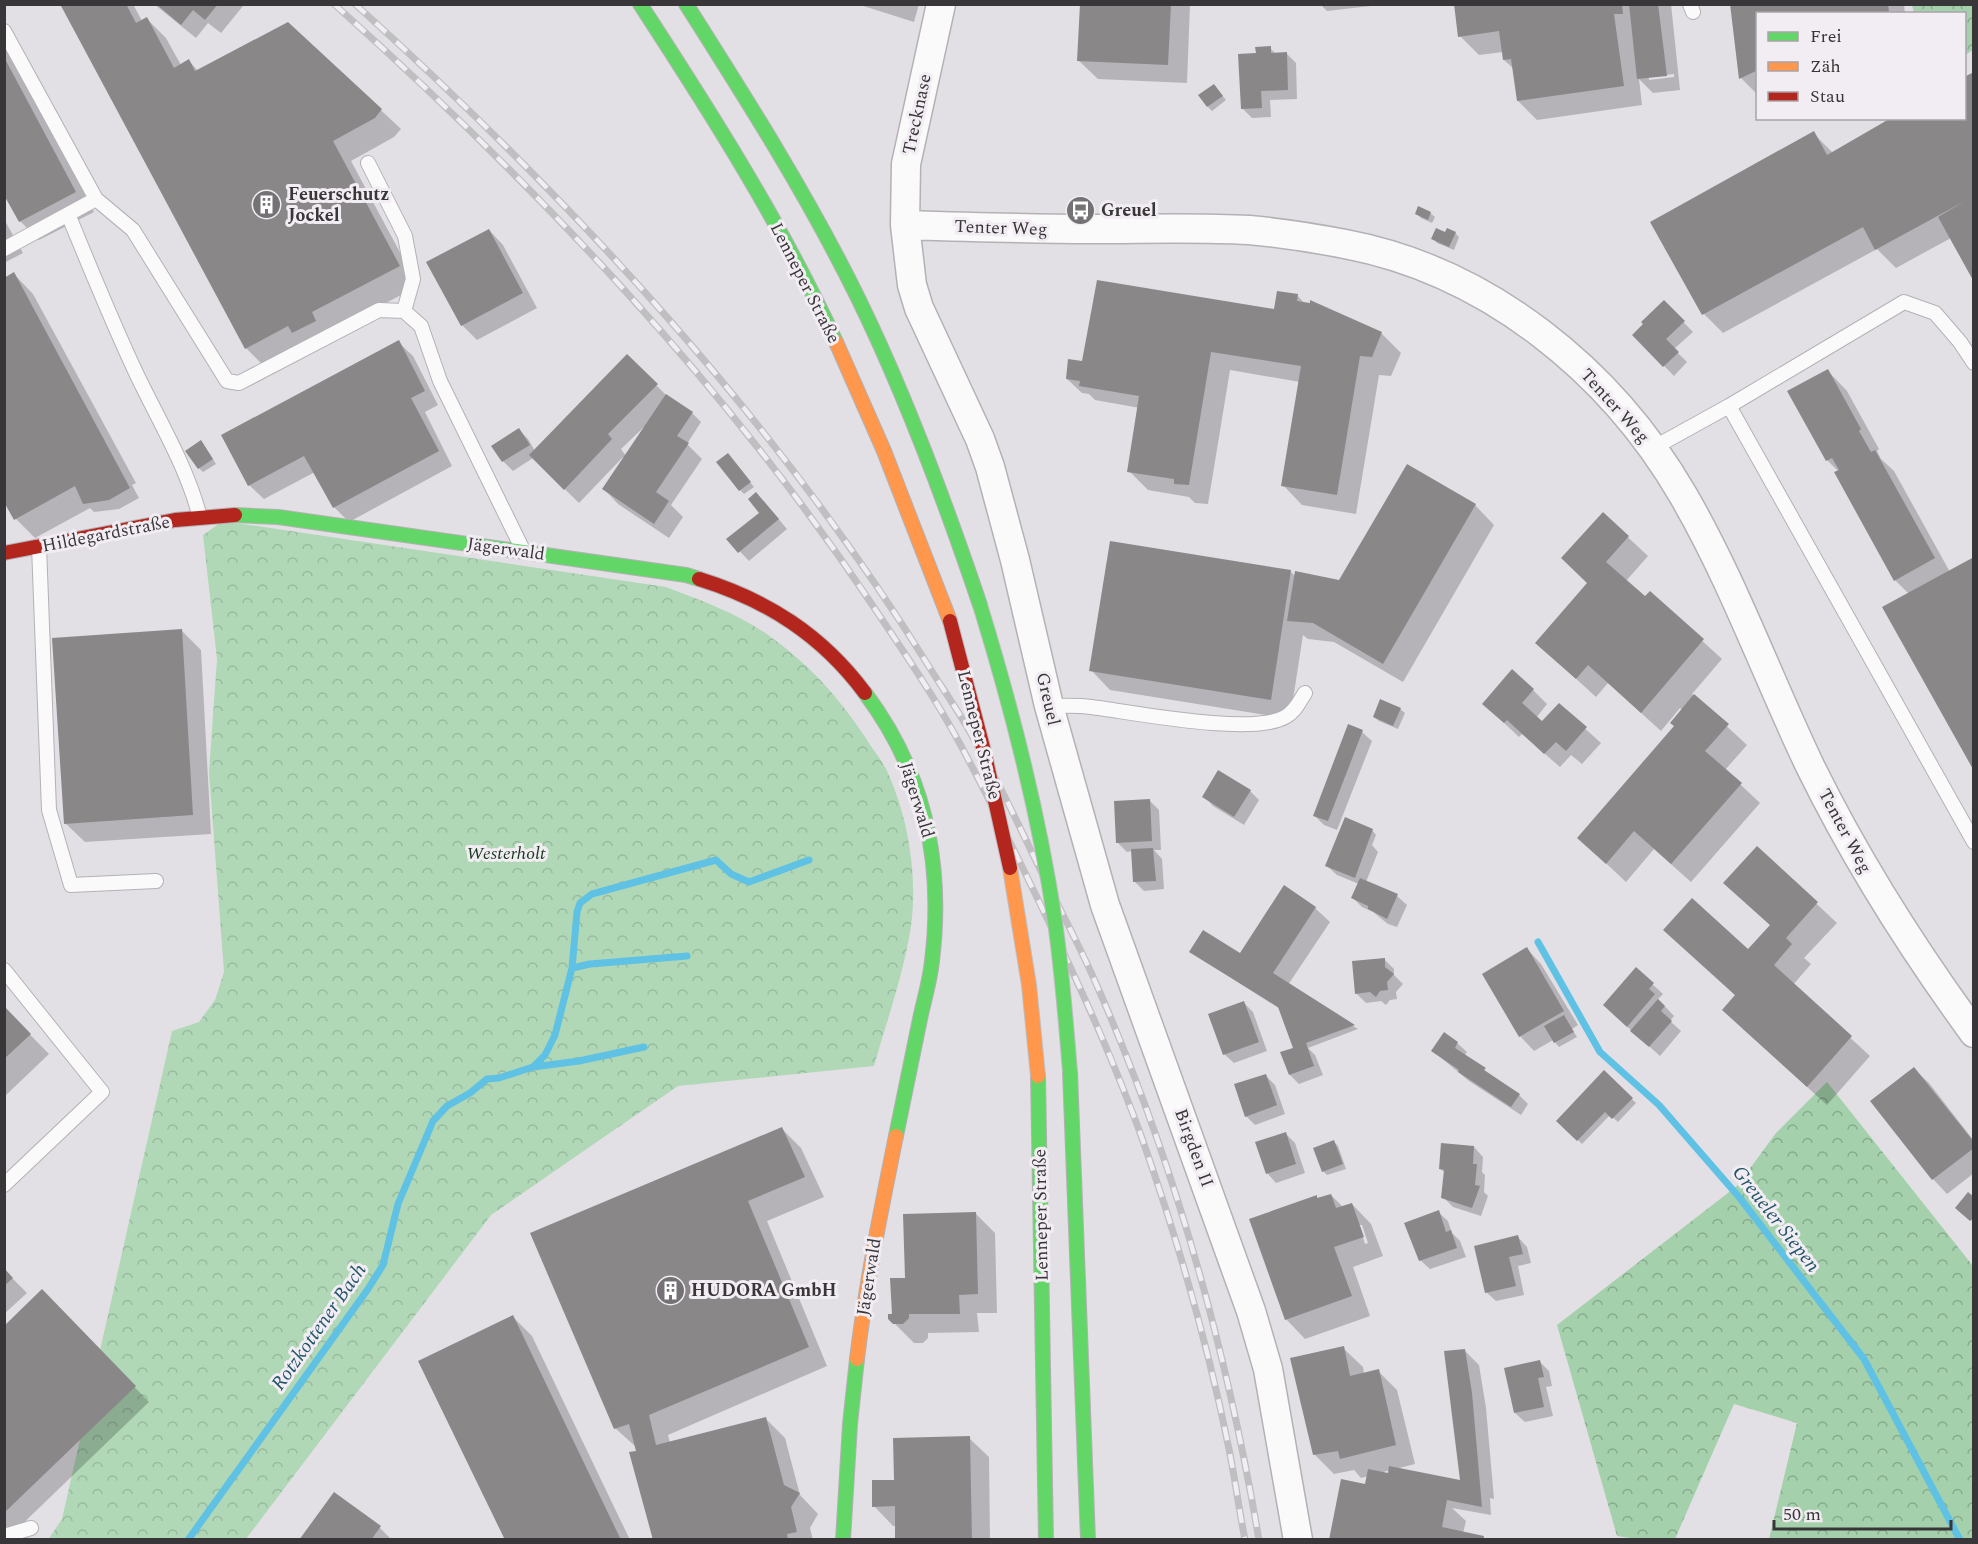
<svg xmlns="http://www.w3.org/2000/svg" width="1978" height="1544" font-family="Spectral,serif">
<style>
.forest{fill:url(#forest-crowns)}
.park{fill:url(#park-crowns)}
.shadow{fill:#0003;fill-rule:evenodd}
.lines{fill:none;stroke-linecap:round;stroke-linejoin:round}
.stream{stroke:#5fc1e3;stroke-width:7}
.building{fill:#8a8789}
.lane-casing{stroke:#b4b1b5;stroke-width:16}
.street-casing{stroke:#b4b1b5;stroke-width:31}
.fast-casing{stroke:#b4b1b5;stroke-width:16}
.slow-casing{stroke:#b4b1b5;stroke-width:16}
.jam-casing{stroke:#b4b1b5;stroke-width:16}
.lane{stroke:#fbfafb;stroke-width:14}
.street{stroke:#fbfafb;stroke-width:28}
.fast{stroke:#63d668;stroke-width:14}
.slow{stroke:#ff974d;stroke-width:14}
.jam{stroke:#b3261e;stroke-width:14}
.rail-casing{stroke:#bfbec0;stroke-width:7}
.rail{stroke:#f2ecf3;stroke-width:4.5;stroke-dasharray:14;stroke-linecap:butt}
.fast-bridge-casing{stroke:#bebdbf;stroke-width:16;stroke-linecap:butt}
.slow-bridge-casing{stroke:#bebdbf;stroke-width:16;stroke-linecap:butt}
.jam-bridge-casing{stroke:#bebdbf;stroke-width:16;stroke-linecap:butt}
.fast-bridge{stroke:#63d668;stroke-width:14}
.slow-bridge{stroke:#ff974d;stroke-width:14}
.jam-bridge{stroke:#b3261e;stroke-width:14}
.labels{text-anchor:middle;dominant-baseline:central;stroke-width:6;stroke-linejoin:round;paint-order:stroke}
.street-label{font-size:18px;fill:#383638;stroke:#f2ecf3}
.poi-label{font-size:18px;font-weight:bold;fill:#383638;stroke:#f2ecf3;text-anchor:start}
.park-label{font-size:18px;font-style:italic;fill:#17391d;stroke:#f2ecf3}
.water-label{font-size:20px;font-style:italic;fill:#215569;stroke:#f2ecf3}
</style>
<defs>
<pattern id="forest-crowns" width="20" height="18" patternUnits="userSpaceOnUse" patternTransform="scale(1.5)"><rect width="20" height="18" fill="#a4d1ac"/><path d="M2 6a3 3 0 1 1 6 0M12 15a3 3 0 1 1 6 0" fill="none" stroke="#87aa8d"/></pattern>
<pattern id="park-crowns" width="20" height="18" patternUnits="userSpaceOnUse" patternTransform="scale(1.5)"><rect width="20" height="18" fill="#b0d8b7"/><path d="M2 6a3 3 0 1 1 6 0M12 15a3 3 0 1 1 6 0" fill="none" stroke="#98ba9e"/></pattern>
</defs>
<rect width="100%" height="100%" fill="#e3e0e5"/>
<!-- forest -->
<path class="forest" d="M1912 5H1973V50L1965 55 1964 14 1914 13Z
M1827 1082 1973 1266V1539H1769L1797 1423 1734 1404 1675 1539H1637L1617 1536 1557 1325 1737 1186 1776 1133Z"/>
<!-- park -->
<path class="park" d="M223 521 666 587C700 600 739 614 768 635 810 665 839 697 867 740 873 750 882 760 887 771 908 817 918 874 911 926 904 973 887 1020 874 1066L678 1086 491 1215 246 1539 48 1540 62 1519 172 1031 199 1022 215 1000 224 972 209 772 217 659 203 535Z"/>
<!-- shadow -->
<path class="shadow" d="M61 4H133L142 21 147 19 166 38 181 65 189 61 198 71 305 39 401 129 394 137 351 161 418 286 331 332 335 341 313 352 265 367 246 348Z
M154 4H242L243 6 221 33 208 23 196 38Z
M857 4H919L914 22Z
M1081 4H1190L1187 83 1098 79 1078 60Z
M1320 4H1371V6L1327 11Z
M1455 4H1671L1680 90 1653 93 1639 79 1642 105 1537 120 1518 101 1514 69 1504 60 1503 52 1479 55 1460 36ZM1674 74V77L1649 80V77Z
M1731 4H1904L1905 14H1758V95L1741 78Z
M4 42 94 212 39 240 20 221 4 192Z
M1270 48 1276 54 1286 53 1296 63 1297 99 1270 100 1271 117 1252 118 1242 108 1257 54Z
M1214 86 1226 100 1212 111 1208 107Z
M1964 118 1974 279 1951 238 1896 268 1877 249 1723 333 1704 314 1813 133 1833 153Z
M1430 213 1435 217 1432 223 1421 218 1417 214Z
M4 219 23 253 4 263Z
M489 230 503 245 537 308 477 340 462 325 428 263Z
M1455 233 1459 237 1454 250 1437 243 1433 238Z
M14 274 33 294 136 483 132 485 139 498 119 509 94 512 90 508 35 538 16 519Z
M1297 295 1305 304 1312 305V302L1382 334 1401 353 1391 376 1379 375 1356 514 1302 505 1283 485 1300 382 1230 370 1208 504 1195 503 1189 497 1148 490 1129 471 1140 408 1095 400 1089 394 1082 393 1067 379 1083 362 1275 311Z
M1664 302 1693 332 1674 349 1687 362 1674 376 1634 335Z
M398 342 413 356 438 405 425 412 452 466 349 522 334 507 315 472 264 499 249 485Z
M627 356 669 398 692 413 701 422 687 444 702 459 671 505 683 517 669 538 618 504 604 489 624 459 623 457 579 503 533 458 513 471 503 461 493 446 519 430 528 439 535 451ZM645 426 646 427 626 456 621 449Z
M1828 371 1847 391 1879 449 1877 451 1881 459 1894 471 1950 572 1909 594 1895 580 1839 472 1827 460 1789 392Z
M205 447 216 464 203 472 199 468Z
M732 460 754 487 744 494 740 490Z
M765 503 787 529 749 561 728 539 761 513Z
M1475 505 1494 525 1403 682 1334 642 1308 639 1303 635 1290 719 1110 690 1091 670 1290 571 1296 577 1340 582Z
M1603 514 1648 556 1626 581 1645 598 1650 593 1722 659 1692 694 1747 745 1725 770 1760 803 1691 882 1654 849 1626 882 1579 838 1675 726 1683 710 1680 708 1661 731 1608 683 1596 697 1537 643 1589 583Z
M182 631 201 650 211 834 85 842 65 823Z
M1533 690 1547 704 1536 718 1542 723 1559 705 1601 743 1582 764 1571 755 1560 767 1522 734 1519 737 1484 704Z
M1400 709 1405 713 1398 729 1379 721 1374 717Z
M1362 732 1372 741 1337 830 1324 825 1314 815Z
M1250 791 1259 800 1244 825 1213 806 1204 796Z
M1149 800 1159 810 1161 850H1154L1162 859 1164 889 1144 891 1134 881 1132 851 1127 852 1117 842Z
M1372 830 1376 835 1372 845 1378 852 1366 882 1397 896 1407 905 1397 927 1388 924 1373 912 1362 907 1353 898 1359 884 1337 875 1327 866Z
M1757 848 1837 923 1804 958 1811 964 1793 985 1870 1056 1827 1105 1743 1029 1736 996 1665 930 1749 952 1771 926 1745 902Z
M1315 908 1330 922 1288 985 1358 1029 1308 1048 1315 1055 1323 1075 1299 1084 1290 1075 1296 1048 1280 1009 1191 952 1246 958Z
M1527 949 1541 964 1578 1025 1572 1029 1577 1037 1559 1047 1553 1040 1534 1051 1520 1036Z
M1384 959 1394 969V975L1403 984 1396 992 1397 999 1390 1000 1386 1005 1381 1001 1366 1003 1356 993Z
M1636 969 1663 994 1658 999 1674 1016 1670 1021 1681 1031 1660 1056 1614 1015Z
M1244 1003 1253 1012 1267 1051 1234 1063 1224 1054Z
M4 1008 49 1054 4 1097Z
M1457 1043 1467 1052 1464 1056 1519 1095 1528 1104 1521 1115 1469 1081 1433 1051Z
M1914 1069 1929 1083 1974 1141V1173L1947 1194 1933 1179 1872 1102Z
M1604 1072 1636 1103 1618 1122 1610 1115 1582 1144 1558 1121Z
M1265 1075 1275 1085 1285 1114 1255 1125 1246 1116Z
M782 1129 801 1148 824 1197 767 1221 827 1366 668 1435 670 1443 766 1419 785 1438 800 1495 818 1514 810 1528 813 1540H654L636 1447 615 1428Z
M1285 1133 1295 1143 1305 1173 1276 1183 1267 1173Z
M1334 1142 1338 1146 1346 1169 1327 1175 1323 1171Z
M1474 1147 1483 1157 1482 1172 1485 1175 1484 1192 1488 1196 1481 1216 1453 1207 1443 1197 1445 1173 1441 1169Z
M1331 1195 1343 1207 1352 1204 1371 1224 1383 1256 1353 1267 1370 1316 1305 1339 1286 1319 1316 1197 1319 1199ZM1359 1225H1362L1368 1243 1365 1244Z
M1438 1212 1448 1221 1452 1233 1460 1241 1466 1257 1430 1269 1420 1260Z
M975 1213 995 1233 997 1313H977L979 1332 928 1333V1338L923 1343H914L894 1323 893 1315 907 1279Z
M1518 1237 1527 1247 1531 1263 1518 1266 1524 1295 1496 1301 1486 1292Z
M4 1270 27 1293 4 1314Z
M42 1291 149 1402 13 1533 4 1525V1327Z
M512 1316 532 1336 630 1540H507Z
M1343 1348 1363 1367 1364 1374 1378 1371 1397 1390 1415 1464 1395 1469 1462 1483 1465 1351 1479 1365 1486 1408 1494 1499 1490 1498 1491 1515 1452 1508 1466 1521 1463 1533 1483 1537 1485 1540H1331L1370 1487 1369 1476 1361 1478 1354 1470 1334 1474 1315 1455ZM1390 1470 1389 1474 1380 1473Z
M1540 1362 1549 1371 1552 1386 1546 1387 1553 1416 1525 1422 1515 1413Z
M969 1438 989 1457 990 1540H897V1526H893L874 1506 895 1481Z
M335 1494 380 1528 392 1540H301Z"/>
<g class="lines">
<!-- stream -->
<path class="stream" d="M1538 942 1600 1052 1659 1105 1739 1197 1864 1359 1960 1540
M572 968 590 964 687 956
M533 1067 579 1061 644 1047
M188 1540 368 1289 383 1265 398 1204 433 1121 447 1106 470 1093 487 1079 499 1078 533 1067 545 1055 555 1035 572 968 577 912 580 903 592 894 716 860 731 874 749 882 809 860"/>
</g>
<!-- building -->
<path class="building" d="M60 4H126L136 23 147 17 174 68 189 59 195 71 288 22 382 109 375 118 333 141 400 266 312 312 316 321 292 333 288 326 245 349Z
M156 4H218L205 20 193 10 181 25Z
M1080 4H1171L1168 65 1077 61Z
M1454 4H1622L1623 14H1614L1624 86 1517 101 1511 59 1503 60 1499 31 1458 37Z
M1629 4H1658L1667 76 1637 79Z
M1730 4H1888L1889 11 1883 14H1758V70L1739 79Z
M1271 46V53L1287 52 1288 90 1261 91 1262 108 1241 109 1238 54 1256 53 1255 47Z
M4 57 76 192 19 222 4 195Z
M1974 72V282L1938 217 1965 201 1875 250 1863 227 1702 315 1650 222 1814 131 1827 155 1891 118H1964V77Z
M1214 84 1223 96 1207 107 1198 95Z
M1418 206 1431 212 1428 220 1415 214Z
M1436 228 1445 232 1447 228 1456 232 1449 247 1431 239Z
M489 229 523 293 461 326 426 262Z
M14 272 130 488 109 500 83 504 75 486 14 520 4 502V278Z
M1097 280 1274 309 1277 291 1298 294 1297 301 1310 303V300L1382 332 1372 357 1360 356 1337 495 1281 486 1301 366 1211 352 1189 485 1174 484V479L1127 472 1139 396 1079 386 1080 381 1066 379 1068 359 1082 361Z
M1664 300 1685 321 1666 339 1679 352 1663 367 1632 335 1643 324 1641 322Z
M399 340 425 391 411 398 439 451 333 508 304 456 248 486 221 435Z
M627 354 658 384 608 434 612 439 564 490 529 455Z
M1828 369 1861 429 1859 431 1871 452 1875 450 1935 558 1894 581 1834 472 1839 470 1832 458 1826 461 1787 391Z
M666 394 693 412 677 436 689 443 656 492 669 501 654 524 602 489Z
M519 428 530 445 502 462 491 446Z
M201 440 213 459 198 469 185 451Z
M728 453 751 482 739 491 716 462Z
M1407 464 1476 504 1383 664 1313 623 1287 621 1295 571 1339 580Z
M756 492 779 519 738 553 726 539 759 513 748 499Z
M1603 512 1629 536 1606 562 1645 596 1650 591 1704 639 1641 713 1588 665 1576 679 1535 643 1587 583 1561 558Z
M1110 541 1291 570 1271 700 1089 671Z
M1974 557V771L1882 607Z
M182 629 193 815 64 824 52 638Z
M1512 669 1534 689 1522 703 1542 721 1559 703 1587 727 1566 751 1556 742 1544 754 1507 720 1504 723 1482 704Z
M1694 694 1729 724 1705 751 1742 783 1671 864 1634 831 1606 864 1577 838 1674 726 1670 723Z
M1380 699 1401 708 1393 726 1373 717Z
M1348 724 1363 730 1328 821 1313 816Z
M1218 770 1251 790 1234 817 1202 797Z
M1150 799 1152 841 1116 843 1114 801Z
M1345 817 1373 829 1355 878 1325 866Z
M1757 846 1818 902 1786 938 1792 944 1774 965 1852 1036 1807 1087 1722 1010 1735 995 1663 930 1692 898 1748 949 1770 925 1723 883Z
M1153 848 1156 881 1133 882 1131 849Z
M1360 878 1398 894 1387 919 1368 909V906L1351 898Z
M1284 885 1316 907 1273 973 1355 1025 1306 1043 1314 1066 1289 1075 1280 1052 1293 1048 1278 1007 1189 952 1203 930 1240 953Z
M1527 947 1564 1011 1519 1037 1482 974Z
M1385 958V967L1394 974 1387 982 1388 990 1380 991 1376 997 1370 992 1355 994 1352 961Z
M1636 967 1654 983 1649 989 1655 994 1627 1027 1603 1005Z
M1658 999 1665 1006 1661 1011 1672 1021 1649 1047 1630 1031Z
M1244 1001 1259 1042 1223 1055 1208 1014Z
M4 1006 31 1034 4 1059Z
M1564 1015 1574 1032 1554 1043 1544 1026Z
M1444 1032 1458 1042 1455 1048 1486 1068 1484 1070 1520 1094 1511 1107 1458 1072 1459 1070 1431 1051Z
M1914 1067 1974 1142V1148L1932 1180 1870 1101Z
M1604 1070 1633 1098 1612 1119 1605 1112 1577 1141 1556 1121Z
M1266 1074 1277 1105 1245 1117 1234 1084Z
M782 1127 805 1177 748 1201 809 1347 649 1415 656 1445 766 1417 784 1485 800 1493 791 1507 797 1532 787 1534 788 1540H653L629 1452 636 1451 629 1424 614 1429 530 1233Z
M1286 1132 1296 1164 1266 1174 1255 1142Z
M1334 1140 1343 1164 1322 1172 1313 1148Z
M1441 1143 1474 1146 1473 1164H1477L1475 1185 1480 1186 1472 1208 1441 1198 1444 1170 1439 1169Z
M1968 1192 1974 1197V1218L1970 1221 1955 1208Z
M1331 1194 1336 1208 1352 1203 1364 1237 1334 1247 1352 1296 1285 1320 1249 1219 1317 1195V1198Z
M1439 1210 1446 1232 1451 1230 1457 1248 1419 1261 1404 1223Z
M976 1212 978 1294 959 1295 960 1314H909V1318L903 1324H893L888 1319V1314H892L890 1278H905L903 1214Z
M1518 1235 1523 1254 1509 1257 1516 1286 1485 1293 1474 1246Z
M4 1268 13 1278 4 1286Z
M42 1289 136 1386 4 1513V1326Z
M513 1315 621 1540H505L418 1361Z
M1344 1346 1350 1376 1379 1369 1396 1445 1340 1459 1338 1451 1313 1455 1290 1358Z
M1465 1349 1472 1393 1482 1507 1447 1500 1442 1527 1484 1536 1483 1540H1329L1341 1479 1365 1484 1368 1469 1388 1473 1389 1466 1460 1480 1444 1351Z
M1540 1360 1544 1377 1538 1378 1544 1407 1514 1413 1504 1368Z
M970 1436 972 1540H895V1506L872 1507V1480H894L893 1438Z
M334 1492 381 1526 371 1540H299Z"/>
<g class="lines">
<defs>
<path id="lane" d="M1690 4 1693 12
M4 31 96 199 133 230 227 381 239 383 379 310 404 311 421 326 440 381 522 548
M368 163 405 236 413 279 404 311
M68 214C90 268 112 322 137 375 160 423 186 465 200 517
M4 249 96 199
M1729 406 1974 842
M1653 448 1729 406 1904 302 1935 313 1960 342 1974 363
M39 546 49 810 71 885 156 881
M1049 706C1063 706 1077 705 1091 707 1132 712 1251 736 1285 717 1295 712 1299 702 1305 693
M4 970 102 1092 4 1185
M4 1536 31 1528"/>
<path id="street" d="M941 4 906 164 905 225 912 285 919 308 980 439 990 467 1015 560 1049 706 1105 905 1251 1311 1268 1369 1298 1540
M905 225C967 227 1029 229 1092 229 1144 229 1197 227 1249 230 1281 233 1314 238 1345 244 1488 271 1611 371 1683 495 1733 581 1767 676 1810 766 1856 860 1912 948 1974 1033"/>
<path id="fast" d="M640 4C711 113 781 223 836 342
M686 4C747 100 808 196 858 298 906 396 945 501 980 605
M235 515 278 517 686 575 699 579
M865 693C925 773 944 862 932 961 930 981 924 1000 920 1019 912 1058 904 1097 896 1136
M1070 1072 1088 1540
M1038 1076 1046 1540
M843 1540 850 1424 857 1359"/>
<path id="slow" d="M836 342 884 451 950 621
M857 1359C866 1284 881 1210 896 1136"/>
<path id="jam" d="M4 553 175 520 235 515
M699 579C767 600 822 635 865 693"/>
</defs>
<!-- lane casing -->
<use href="#lane" class="lane-casing"/>
<!-- street casing -->
<use href="#street" class="street-casing"/>
<!-- fast casing -->
<use href="#fast" class="fast-casing"/>
<!-- slow casing -->
<use href="#slow" class="slow-casing"/>
<!-- jam casing -->
<use href="#jam" class="jam-casing"/>
<!-- lane -->
<use href="#lane" class="lane"/>
<!-- street -->
<use href="#street" class="street"/>
<!-- fast -->
<use href="#fast" class="fast"/>
<!-- slow -->
<use href="#slow" class="slow"/>
<!-- jam -->
<use href="#jam" class="jam"/>
<defs>
<path id="rail" d="M334 4C534 183 721 379 871 603 901 648 933 694 959 742 989 798 1017 856 1045 914 1081 988 1115 1063 1143 1141 1178 1241 1208 1345 1229 1449 1235 1479 1239 1509 1245 1540
M355 4C572 200 773 416 928 665 944 691 962 716 976 743 999 782 1018 824 1038 865 1058 906 1080 946 1098 988 1175 1164 1227 1351 1259 1540"/>
</defs>
<!-- rail casing -->
<use href="#rail" class="rail-casing"/>
<!-- rail -->
<use href="#rail" class="rail"/>
<defs>
<path id="fast-bridge" d="M980 605C1012 709 1039 814 1055 922 1062 971 1066 1022 1070 1072"/>
<path id="slow-bridge" d="M1010 868 1029 985 1038 1076"/>
<path id="jam-bridge" d="M950 621 984 751 1010 868"/>
</defs>
<!-- fast-bridge casing -->
<use href="#fast-bridge" class="fast-bridge-casing"/>
<!-- slow-bridge casing -->
<use href="#slow-bridge" class="slow-bridge-casing"/>
<!-- jam-bridge casing -->
<use href="#jam-bridge" class="jam-bridge-casing"/>
<!-- fast-bridge -->
<use href="#fast-bridge" class="fast-bridge"/>
<!-- slow-bridge -->
<use href="#slow-bridge" class="slow-bridge"/>
<!-- jam-bridge -->
<use href="#jam-bridge" class="jam-bridge"/>
</g>
<!-- icons -->
<defs>
<symbol id="building-disc" viewBox="-11 -11 22 22"><circle r="9.5" fill="#747275" stroke="#f2ecf3"/><path d="M-4-6H4V6H1V3H-1V6H-4ZM-2.5-4.3h1.7v1.8h-1.7ZM.8-4.3h1.7v1.8H.8ZM-2.5-1h1.7V.8h-1.7ZM.8-1h1.7V.8H.8Z" fill="#fff"/></symbol>
<symbol id="bus-disc" viewBox="-11 -11 22 22"><circle r="9.5" fill="#747275" stroke="#f2ecf3"/><path d="M-5-6H5V4H4V6H2V4H-2V6H-4V4H-5ZM-3.5-4V0h7V-4ZM-3.5 1.2v1.5H-2V1.2ZM2 1.2v1.5H3.5V1.2Z" fill="#fff"/></symbol>
</defs>
<g fill-rule="evenodd">
<use href="#building-disc" x="250" y="188" width="33" height="33"/>
<use href="#bus-disc" x="1064" y="194" width="33" height="33"/>
<use href="#building-disc" x="654" y="1274" width="33" height="33"/>
</g>
<g class="labels">
<!-- street labels -->
<g class="street-label">
<text transform="translate(917 114) rotate(-78)">Trecknase</text>
<text transform="translate(1001 228) rotate(2)">Tenter Weg</text>
<text transform="translate(805 283) rotate(63)">Lenneper Straße</text>
<text transform="translate(1615 406) rotate(48)">Tenter Weg</text>
<text transform="translate(106 534) rotate(-11)">Hildegardstraße</text>
<text transform="translate(506 549) rotate(8)">Jägerwald</text>
<text transform="translate(1048 699) rotate(77)">Greuel</text>
<text transform="translate(979 735) rotate(76)">Lenneper Straße</text>
<text transform="translate(917 800) rotate(73)">Jägerwald</text>
<text transform="translate(1845 831) rotate(62)">Tenter Weg</text>
<text transform="translate(1194 1148) rotate(70)">Birgden II</text>
<text transform="translate(1041 1215) rotate(-91)">Lenneper Straße</text>
<text transform="translate(869 1277) rotate(-81)">Jägerwald</text>
</g>
<!-- poi labels -->
<g class="poi-label">
<text x="288" y="194">Feuerschutz<tspan x="288" dy="21">Jockel</tspan></text>
<text x="1101" y="210">Greuel</text>
<text x="691" y="1290">HUDORA GmbH</text>
</g>
<!-- park labels -->
<g class="park-label">
<text x="506" y="853">Westerholt</text>
</g>
<!-- water labels -->
<g class="water-label">
<text transform="translate(1776 1219) rotate(52)">Greueler Siepen</text>
<text transform="translate(319 1327) rotate(-55)">Rotzkottener Bach</text>
</g>
</g>
<!-- border -->
<rect width="1978" height="1544" fill="none" stroke="#383638" stroke-width="12"/>
<!-- legend -->
<rect x="1756" y="12" width="210" height="108" fill="#f2ecf3" stroke="#a8a3a8" stroke-width="1.5"/>
<rect x="1768" y="32" width="30" height="9" fill="#63d668" stroke="#a8a3a8" stroke-width="1.5"/>
<text x="1810" y="42" font-size="18" fill="#383638">Frei</text>
<rect x="1768" y="62" width="30" height="9" fill="#ff974d" stroke="#a8a3a8" stroke-width="1.5"/>
<text x="1810" y="72" font-size="18" fill="#383638">Zäh</text>
<rect x="1768" y="92" width="30" height="9" fill="#b3261e" stroke="#a8a3a8" stroke-width="1.5"/>
<text x="1810" y="102" font-size="18" fill="#383638">Stau</text>
<!-- scale -->
<path d="M1774 1520v9h177v-9" fill="none" stroke="#383638" stroke-width="3"/>
<text x="1783" y="1520" font-size="18" fill="#383638" stroke="#f2ecf3" stroke-width="4.5" paint-order="stroke">50 m</text>
</svg>
